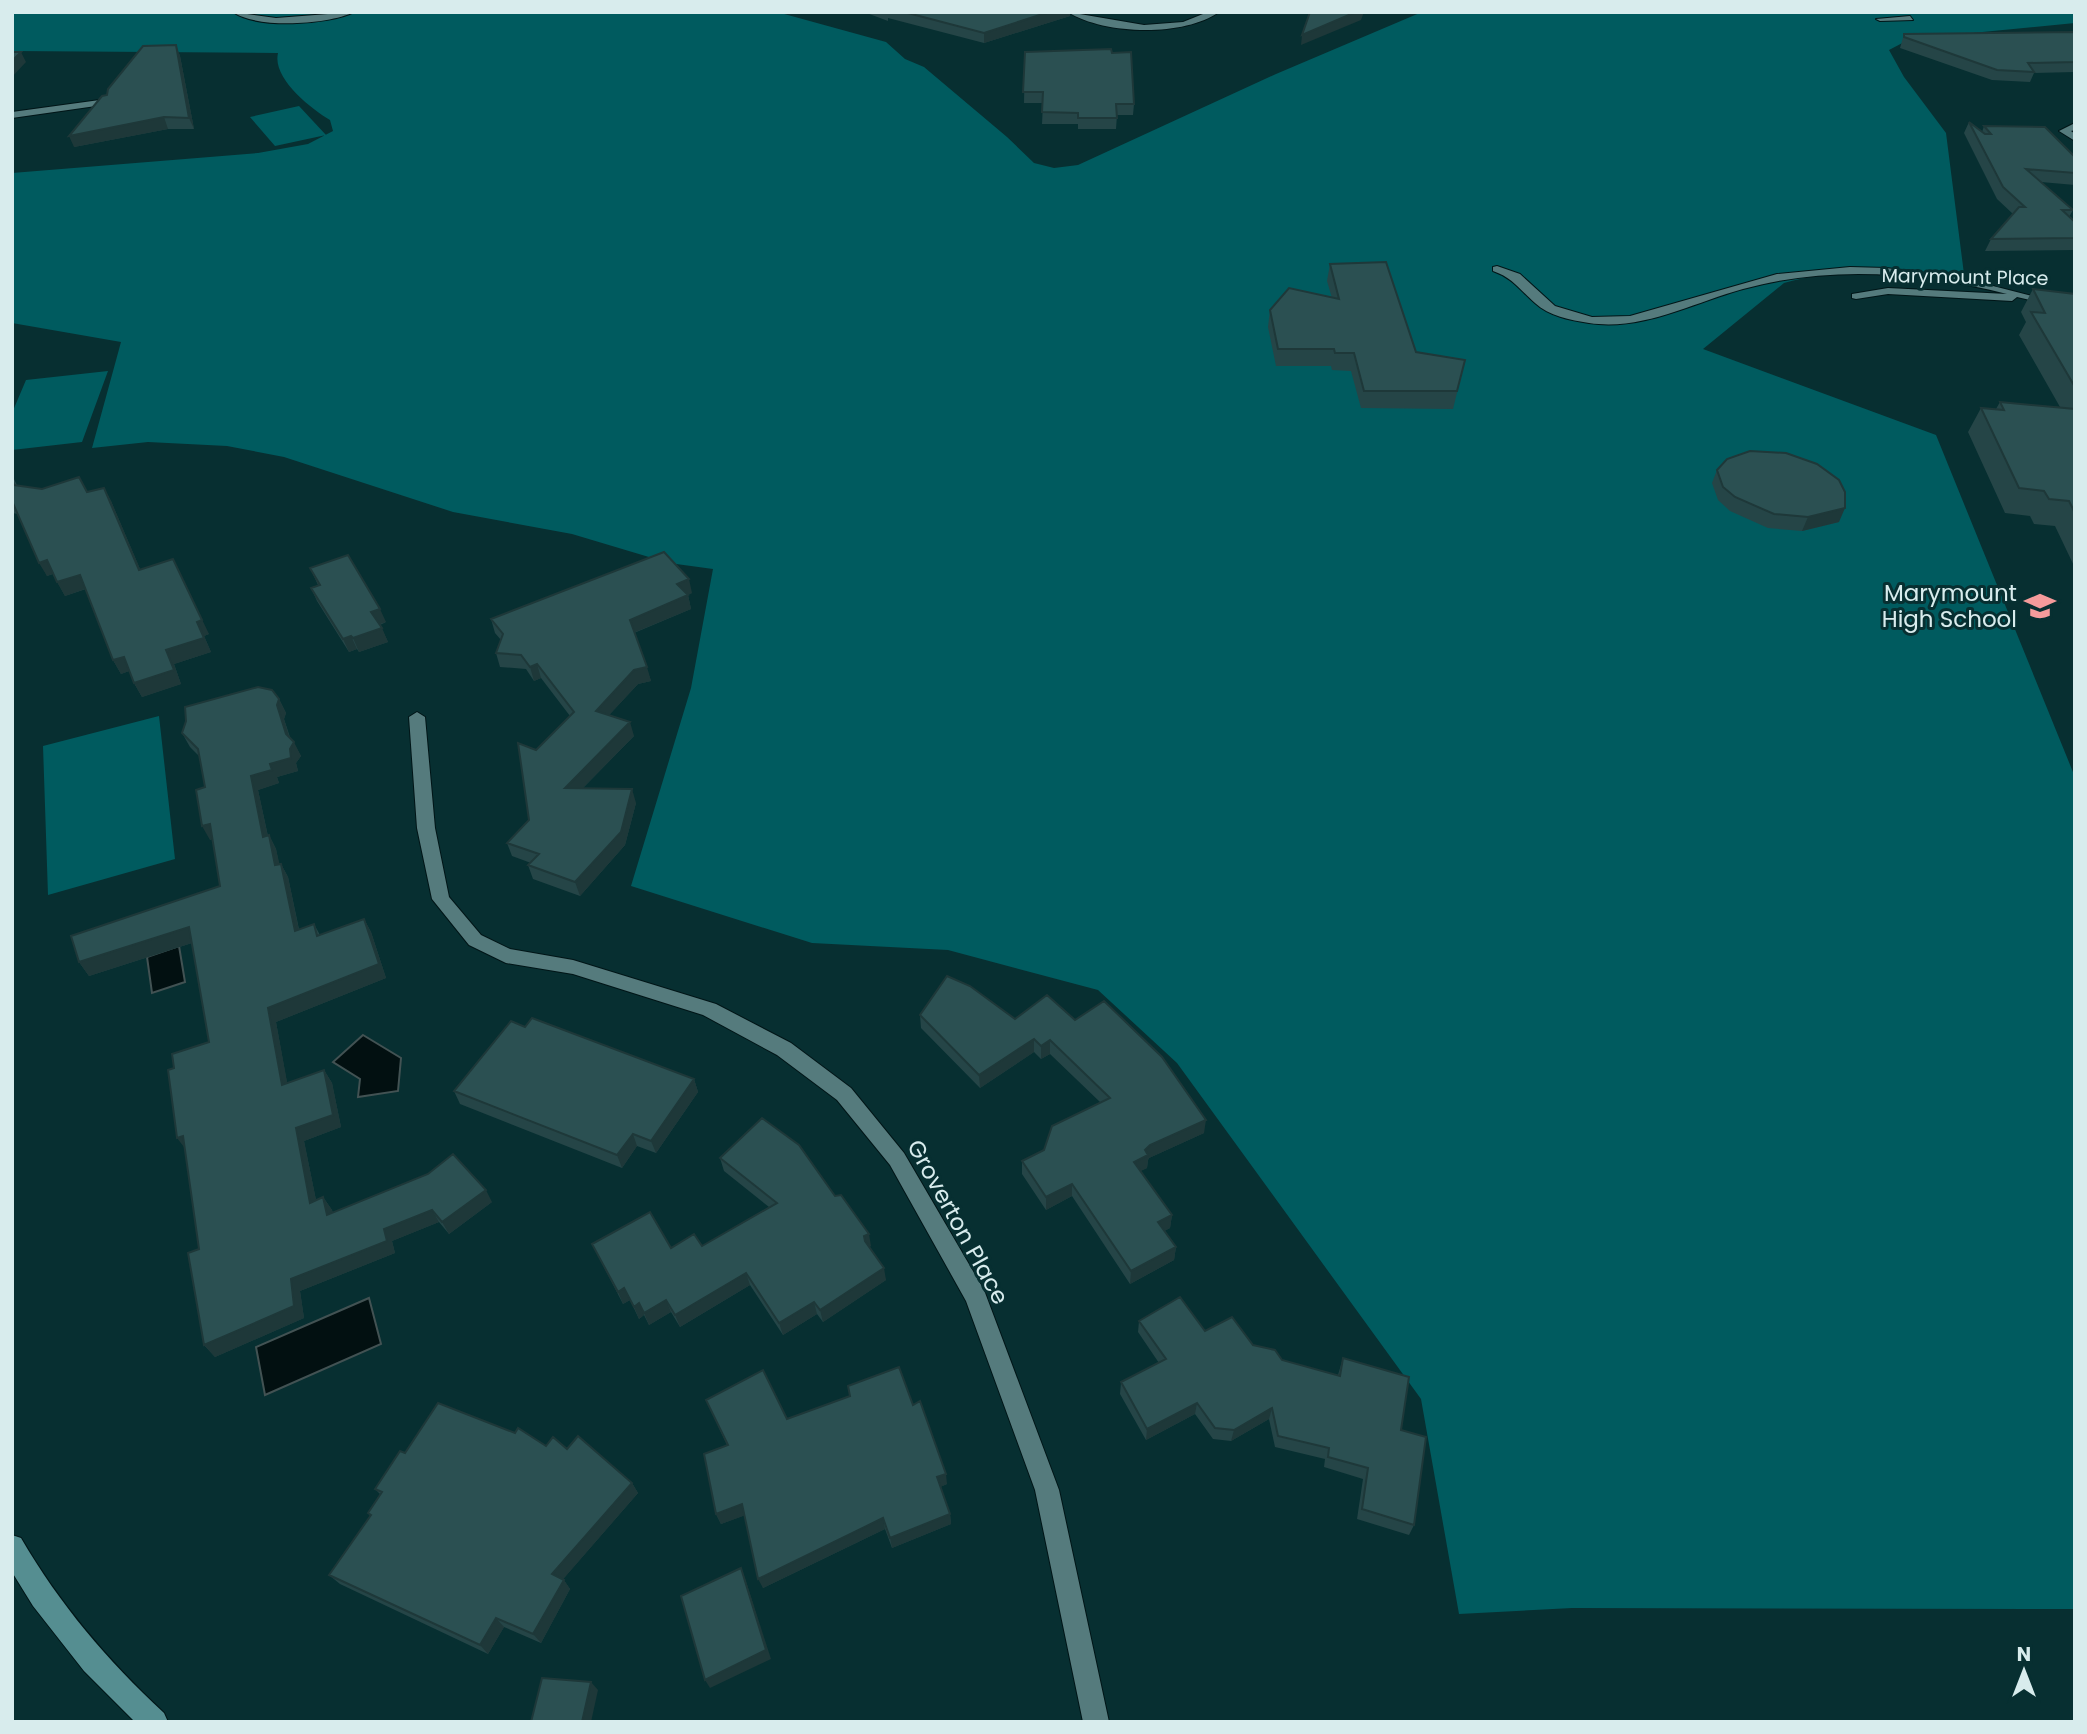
<svg xmlns="http://www.w3.org/2000/svg" width="2087" height="1734" font-family="Poppins,sans-serif">
<style>
.green{fill:#005b5f}
.water{fill:#021011;stroke:#425253;stroke-width:2}
.lines{fill:none;stroke-linecap:round;stroke-linejoin:round}
.lane-casing{stroke:#001517;stroke-width:2}
.street-casing{stroke:#001517;stroke-width:2}
.secondary-casing{stroke:#001517;stroke-width:2}
.lane{fill:#557b7d;fill-rule:evenodd}
.street{fill:#557b7d;fill-rule:evenodd}
.secondary{fill:#558e91;fill-rule:evenodd}
.wall{fill:#254547}
.shaded-wall{fill:#1e3839}
.building{fill:#2b5052;stroke:#1e3839;stroke-width:2}
.labels{text-anchor:middle;dominant-baseline:central;stroke-width:6;stroke-linejoin:round;paint-order:stroke}
.far-street-label{font-size:19px;fill:#d8eced;stroke:#072f31}
.poi-label{font-size:23px;fill:#d8eced;stroke:#072f31;text-anchor:end}
.street-label{font-size:23px;fill:#d8eced;stroke:#072f31}
</style>
<rect width="100%" height="100%" fill="#072f31"/>
<!-- green -->
<path class="green" d="M12 12H777L886 42 905 59 924 67 1007 137 1034 163 1054 168 1078 165 1276 74 1422 12H2075V23L1910 39 1889 50 1904 77 1946 133 1964 274 1961 285C1903 277 1842 266 1784 283L1703 349 1936 435 2075 777V1609L1572 1608 1459 1614 1421 1399 1177 1063 1098 990 948 950 812 943 631 886 691 688 713 569 669 563 572 534 453 512 284 457 227 446 148 442 92 448 121 342 12 323V173L258 153 308 144 333 131 330 120C310 108 272 78 278 53L12 51Z
M299 106 326 135 275 146 250 117Z
M108 371 82 442 12 450V413L26 380Z
M159 716 175 859 48 895 43 746Z"/>
<!-- water -->
<path class="water" d="M179 946 185 982 152 993 147 957Z
M363 1035 401 1058 398 1091 358 1097 360 1079 333 1062Z
M369 1298 381 1344 265 1395 256 1347Z"/>
<g class="lines">
<defs>
<path id="lane" d="M233 12 276 18 354 12C328 25 257 29 233 12Z
M1910 16 1913 20 1880 21 1876 19Z
M1497 266 1520 274 1555 306 1592 317 1630 316 1777 274 1850 267 1886 268 1958 277 2036 297 2030 300 2017 297 2012 301 1888 294 1856 299 1852 298V294L1888 288 2007 294C1921 272 1830 265 1743 289 1692 303 1643 331 1589 323 1570 320 1549 316 1535 303 1519 289 1513 278 1493 271V267Z"/>
<path id="street" d="M1068 12 1144 25 1183 22 1208 12H1219C1184 37 1104 35 1068 12Z
M107 99 110 100V104L12 118V112Z
M2075 123V130L2071 131 2075 134V141L2059 131Z
M417 712 425 717 435 828 449 897 481 935 510 949 573 960 716 1004 791 1043 851 1088 904 1153 984 1290 1059 1490 1109 1722H1083L1035 1490 966 1301 890 1165 837 1100 777 1055 703 1015 573 974 506 963 469 945 432 899 417 828 409 717Z"/>
<path id="secondary" d="M12 1535 21 1538C60 1605 107 1660 164 1713L168 1722H135L84 1671 33 1606 12 1572Z"/>
</defs>
<!-- lane casing -->
<use href="#lane" class="lane-casing"/>
<!-- street casing -->
<use href="#street" class="street-casing"/>
<!-- secondary casing -->
<use href="#secondary" class="secondary-casing"/>
<!-- lane -->
<use href="#lane" class="lane"/>
<!-- street -->
<use href="#street" class="street"/>
<!-- secondary -->
<use href="#secondary" class="secondary"/>
</g>
<!-- wall -->
<path class="wall" d="M864 12H1070V16L984 43 888 18V21Z
M2075 32V72L2034 73 2030 82 1992 80 1900 48 1904 34Z
M176 45 180 56 194 129H168L74 147 107 95Z
M1025 52 1134 104 1133 115H1117L1116 129H1078V124H1042L1043 103H1024Z
M1969 122 1982 132 1984 126 2075 157V185L2041 182 2073 210 2069 217 2075 222V250L1985 251 1991 239 2013 214 1997 199 1964 133Z
M1330 264 1416 352 1465 360 1453 409 1361 408 1351 371 1332 370 1331 366H1276L1268 327 1270 310 1332 298 1327 281Z
M2033 289 2075 294V568L2055 526 2034 524 2030 516 2005 513 1968 432 1981 408 1996 409 2000 402 2060 407 2019 335 2026 322 2021 312Z
M1717 470 1839 522 1802 531 1768 528 1730 511 1718 500 1712 483Z
M12 475 17 485 42 489 87 492 104 488 111 501 140 569 209 634 204 636 211 652 174 664 181 684 142 697 134 683 129 671 121 674 113 660 86 589 65 596 53 574 47 576 18 514 12 513Z
M310 568 386 622 380 625 388 642 359 652 357 649 349 652 317 601 311 588 318 585Z
M692 593 688 595 691 609 634 633 651 681 638 684 609 715 634 736 583 788 636 803 625 845 580 896 533 879 528 865 531 863 512 856 507 843 529 820 536 750 570 716 541 678 534 681 526 669 500 667 496 653 501 640 495 633 491 619Z
M279 699 286 713 284 719 290 737 301 756 296 763 298 771 277 777 279 783 258 790 268 836 269 835 276 849 279 864H281L288 877 299 929 314 924 320 935 364 919 371 932 386 978 276 1022 287 1083 324 1070 332 1083 341 1127 304 1141 316 1200 323 1197 332 1210 333 1213 492 1202 449 1234 439 1222 392 1241 395 1253 300 1291 304 1318 215 1357 204 1345 199 1249 174 1068 209 1042 192 943 89 976 79 962 220 886 212 839 210 840 205 787 200 757 190 747 182 733Z
M920 1015 1015 1019 1204 1133 1149 1158 1148 1160 1147 1168 1140 1171 1172 1215 1170 1228 1164 1231 1176 1247 1174 1260 1130 1284 1072 1196 1046 1210 1022 1174V1161L1044 1150 1100 1102 1050 1054 1041 1059 1034 1052 980 1088 921 1028Z
M525 1027 694 1079 698 1092 656 1153 637 1146 622 1168 460 1104 454 1091Z
M720 1158 871 1246 869 1247 886 1280 823 1322 817 1314 783 1335 750 1285 680 1327 671 1312 649 1325 644 1315 639 1319 630 1300 623 1304 592 1244 671 1248 702 1246 769 1207 724 1171Z
M1139 1321 1205 1331 1253 1345 1282 1360 1338 1375 1343 1358 1401 1430 1414 1525 1409 1535 1357 1519 1363 1479 1324 1467 1325 1459 1275 1447 1269 1419 1231 1441 1213 1439 1195 1414 1146 1440 1120 1394 1121 1382 1159 1363 1138 1332Z
M706 1400 787 1419 913 1405 947 1484 940 1487 950 1514 951 1524 892 1548 885 1529 763 1588 745 1515 721 1524 716 1514 727 1445Z
M546 1446 567 1449 632 1483 638 1493 563 1579 570 1589 541 1643 504 1627 488 1654 340 1584 329 1575 370 1516 368 1513 380 1494 375 1489 405 1453Z"/>
<!-- shaded-wall -->
<path class="shaded-wall" d="M1049 12H1070V16L984 43V33Z
M1356 12H1364L1361 20 1301 45 1302 35Z
M176 45 180 56 194 129 189 118Z
M21 52 26 62 12 77V61Z
M164 117 168 129 74 147 69 136Z
M104 488 111 501 146 583 139 570Z
M1845 508 1839 522 1802 531 1808 517Z
M173 559 209 634 204 636 211 652 174 664 181 684 142 697 134 683 197 622Z
M47 560 55 573 47 576 39 563Z
M80 575 88 588 65 596 57 582Z
M689 579 692 593 680 598 677 584Z
M688 595 691 609 633 633 630 620Z
M380 609 386 622 377 625 371 612Z
M382 628 388 642 359 652 353 638Z
M351 636 357 649 349 652 343 639Z
M124 657 132 670 121 674 113 660Z
M537 664 541 678 534 681 530 667Z
M647 667 651 681 638 684 600 725 596 711 634 670Z
M279 699 286 713 284 719 292 746 294 742 301 756 296 763 298 771 277 777 279 783 258 790 271 851 263 837 251 776 270 764 286 734 277 705Z
M630 722 634 736 569 802 565 788Z
M632 789 636 803 625 845 580 896 575 882Z
M210 824 218 838 210 840 202 826Z
M269 835 276 849 283 879 275 865Z
M281 864 288 877 302 945 295 931Z
M364 919 371 932 386 978 276 1022 290 1098 282 1085 268 1008Z
M189 927 198 941 89 976 79 962Z
M1034 1039V1052L980 1088 979 1075Z
M1050 1040V1054L1041 1059V1046Z
M324 1070 332 1083 341 1127 304 1141 319 1215 310 1203 296 1128Z
M694 1079 698 1092 656 1153 651 1141Z
M1206 1120 1204 1133 1149 1158 1148 1160 1147 1168 1133 1175 1134 1162 1150 1145Z
M633 1134 637 1146 622 1168 617 1155Z
M183 1136 187 1151 177 1138Z
M1072 1184V1196L1046 1210V1197Z
M486 1190 492 1202 449 1234 442 1222Z
M323 1197 332 1210 336 1228 327 1215Z
M432 1210 439 1222 392 1241 395 1253 300 1291 304 1318 215 1357 204 1345 291 1279 384 1229Z
M1172 1215 1170 1228 1157 1235 1158 1222Z
M869 1234 871 1246 866 1248 864 1236Z
M1176 1247 1174 1260 1130 1284 1131 1271Z
M884 1268 886 1280 823 1322 820 1310Z
M746 1273 750 1285 680 1327 675 1315Z
M624 1288 630 1300 623 1304 618 1292Z
M666 1300 671 1312 649 1325 644 1313Z
M814 1302 817 1314 783 1335 779 1323Z
M639 1303 644 1315 639 1319 634 1307Z
M1197 1403 1195 1414 1146 1440 1147 1429Z
M1272 1408 1269 1419 1231 1441 1234 1430Z
M946 1474 947 1484 938 1488 937 1477Z
M632 1483 638 1493 559 1584 552 1574Z
M742 1504 746 1515 721 1524 716 1514Z
M950 1514 951 1524 892 1548 890 1538Z
M883 1518 885 1529 763 1588 758 1579Z
M741 1568 745 1578 771 1659 710 1688 705 1680Z
M564 1580 570 1589 541 1643 533 1634Z
M496 1618 504 1627 488 1654 480 1645Z
M591 1682 598 1690 591 1722H582Z"/>
<!-- building -->
<path class="building" d="M904 12H1049L984 33Z
M1310 12H1356L1302 35Z
M2075 32V62L2028 63 2034 72 1997 70 1904 37V34Z
M176 45 189 118 164 117 69 136 102 96 107 95 108 89 143 46Z
M1111 49 1112 53 1131 52 1134 104H1116L1117 118H1078V113L1042 112 1043 92H1023L1025 52Z
M12 52H21L12 61Z
M1969 122 1985 134H1991L1984 126 2045 127 2075 157V173L2026 169 2073 210H2062L2075 222V238L1991 239 2019 207H2025L2003 187Z
M1386 262 1416 352 1465 360 1457 391H1364L1354 353H1335L1334 349H1278L1270 310 1289 288 1339 299 1330 264Z
M2033 289 2075 294V387L2031 312 2045 313Z
M2000 402 2075 409V513L2069 501 2049 499 2044 491 2019 488 1981 408 2004 410Z
M1750 451 1786 453 1817 464 1839 480 1845 492V508L1808 517 1774 514 1735 497 1723 487 1717 470 1727 459Z
M79 477 87 492 104 488 139 570 173 559 202 620 197 622 204 638 166 650 174 670 134 683 124 657 113 660 80 575 57 582 47 560 39 563 12 501V479L14 485 42 489Z
M664 552 689 579 677 584 688 595 630 620 647 667 634 670 596 711 630 722 565 788 632 789 621 832 575 882 528 865 539 854 507 843 529 820 518 743 536 750 574 712 537 664 530 667 521 655 496 653 503 634 491 619Z
M348 555 380 609 371 612 382 628 353 638 351 636 343 639 311 588 320 585 310 568Z
M258 687 272 690 279 699 277 705 286 734 294 742 290 749 291 758 270 764 272 770 251 776 263 837 269 835 275 865 281 864 295 931 314 924 317 936 364 919 379 964 268 1008 282 1085 324 1070 333 1115 296 1128 310 1203 323 1197 327 1215 428 1174 453 1154 486 1190 442 1222 432 1210 384 1229 387 1241 291 1279 294 1306 204 1345 188 1253 199 1249 183 1136 177 1138 168 1070 174 1068 172 1054 209 1042 189 927 79 962 71 936 220 886 210 824 202 826 196 790 205 787 198 749 182 733 186 721 185 707Z
M947 976 970 986 1015 1019 1047 995 1075 1020 1104 1001 1162 1057 1206 1120 1150 1145 1145 1150 1148 1155 1134 1162 1172 1215 1158 1222 1176 1247 1131 1271 1072 1184 1046 1197 1022 1161 1044 1150 1052 1126 1110 1098 1050 1040 1041 1046 1034 1039 979 1075 920 1015Z
M532 1018 694 1079 651 1141 633 1134 617 1155 454 1091 511 1021 525 1027Z
M762 1118 799 1145 835 1196 841 1195 869 1234 864 1236 865 1241 884 1268 820 1310 814 1302 779 1323 746 1273 675 1315 666 1300 644 1313 639 1303 634 1307 624 1288 618 1292 592 1244 650 1212 671 1248 694 1234 702 1246 777 1203 720 1158Z
M1180 1297 1205 1331 1232 1317 1253 1345 1275 1350 1282 1360 1340 1376 1343 1358 1409 1377 1401 1430 1426 1437 1414 1525 1362 1509 1368 1468 1328 1457 1329 1448 1278 1436 1272 1408 1234 1430 1215 1428 1197 1403 1147 1429 1121 1382 1166 1359 1139 1321Z
M899 1367 913 1405 920 1401 946 1474 937 1477 950 1514 890 1538 883 1518 758 1579 742 1504 716 1514 704 1454 728 1445 706 1400 763 1370 787 1419 850 1396 848 1386Z
M438 1403 515 1433 518 1428 546 1446 553 1437 567 1449 578 1436 632 1483 552 1574 564 1580 533 1634 496 1618 480 1645 329 1575 371 1515 368 1513 382 1492 375 1489 400 1451 405 1453Z
M741 1568 766 1650 705 1680 681 1596Z
M542 1678 591 1682 582 1722H531Z"/>
<!-- icons -->
<defs>
<symbol id="school-bare" viewBox="-9 -9 18 18"><path d="M0-5L7-2L0 1L-7-2ZM-4 1L0 2.5L4 1V4Q0 6-4 4Z" fill="#f59b9b" stroke="#072f31" stroke-width="2.5" paint-order="stroke"/></symbol>
</defs>
<g fill-rule="evenodd">
<use href="#school-bare" x="2018" y="584" width="44" height="44"/>
</g>
<g class="labels">
<!-- far-street labels -->
<g class="far-street-label">
<text transform="translate(1965 277) rotate(1)">Marymount Place</text>
</g>
<!-- poi labels -->
<g class="poi-label">
<text x="2017" y="593">Marymount<tspan x="2017" dy="26">High School</tspan></text>
</g>
<!-- street labels -->
<g class="street-label">
<text transform="translate(958 1222) rotate(61)">Groverton Place</text>
</g>
</g>
<!-- border -->
<rect width="2087" height="1734" fill="none" stroke="#d8eced" stroke-width="28"/>
<!-- north arrow -->
<g transform="translate(2024 1671)" stroke="#072f31" stroke-width="5" paint-order="stroke">
<path d="M0-5L12 26L0 18L-12 26Z" fill="#d8eced"/>
<text y="-10" font-size="19" font-weight="bold" text-anchor="middle" fill="#d8eced">N</text>
</g>
</svg>
